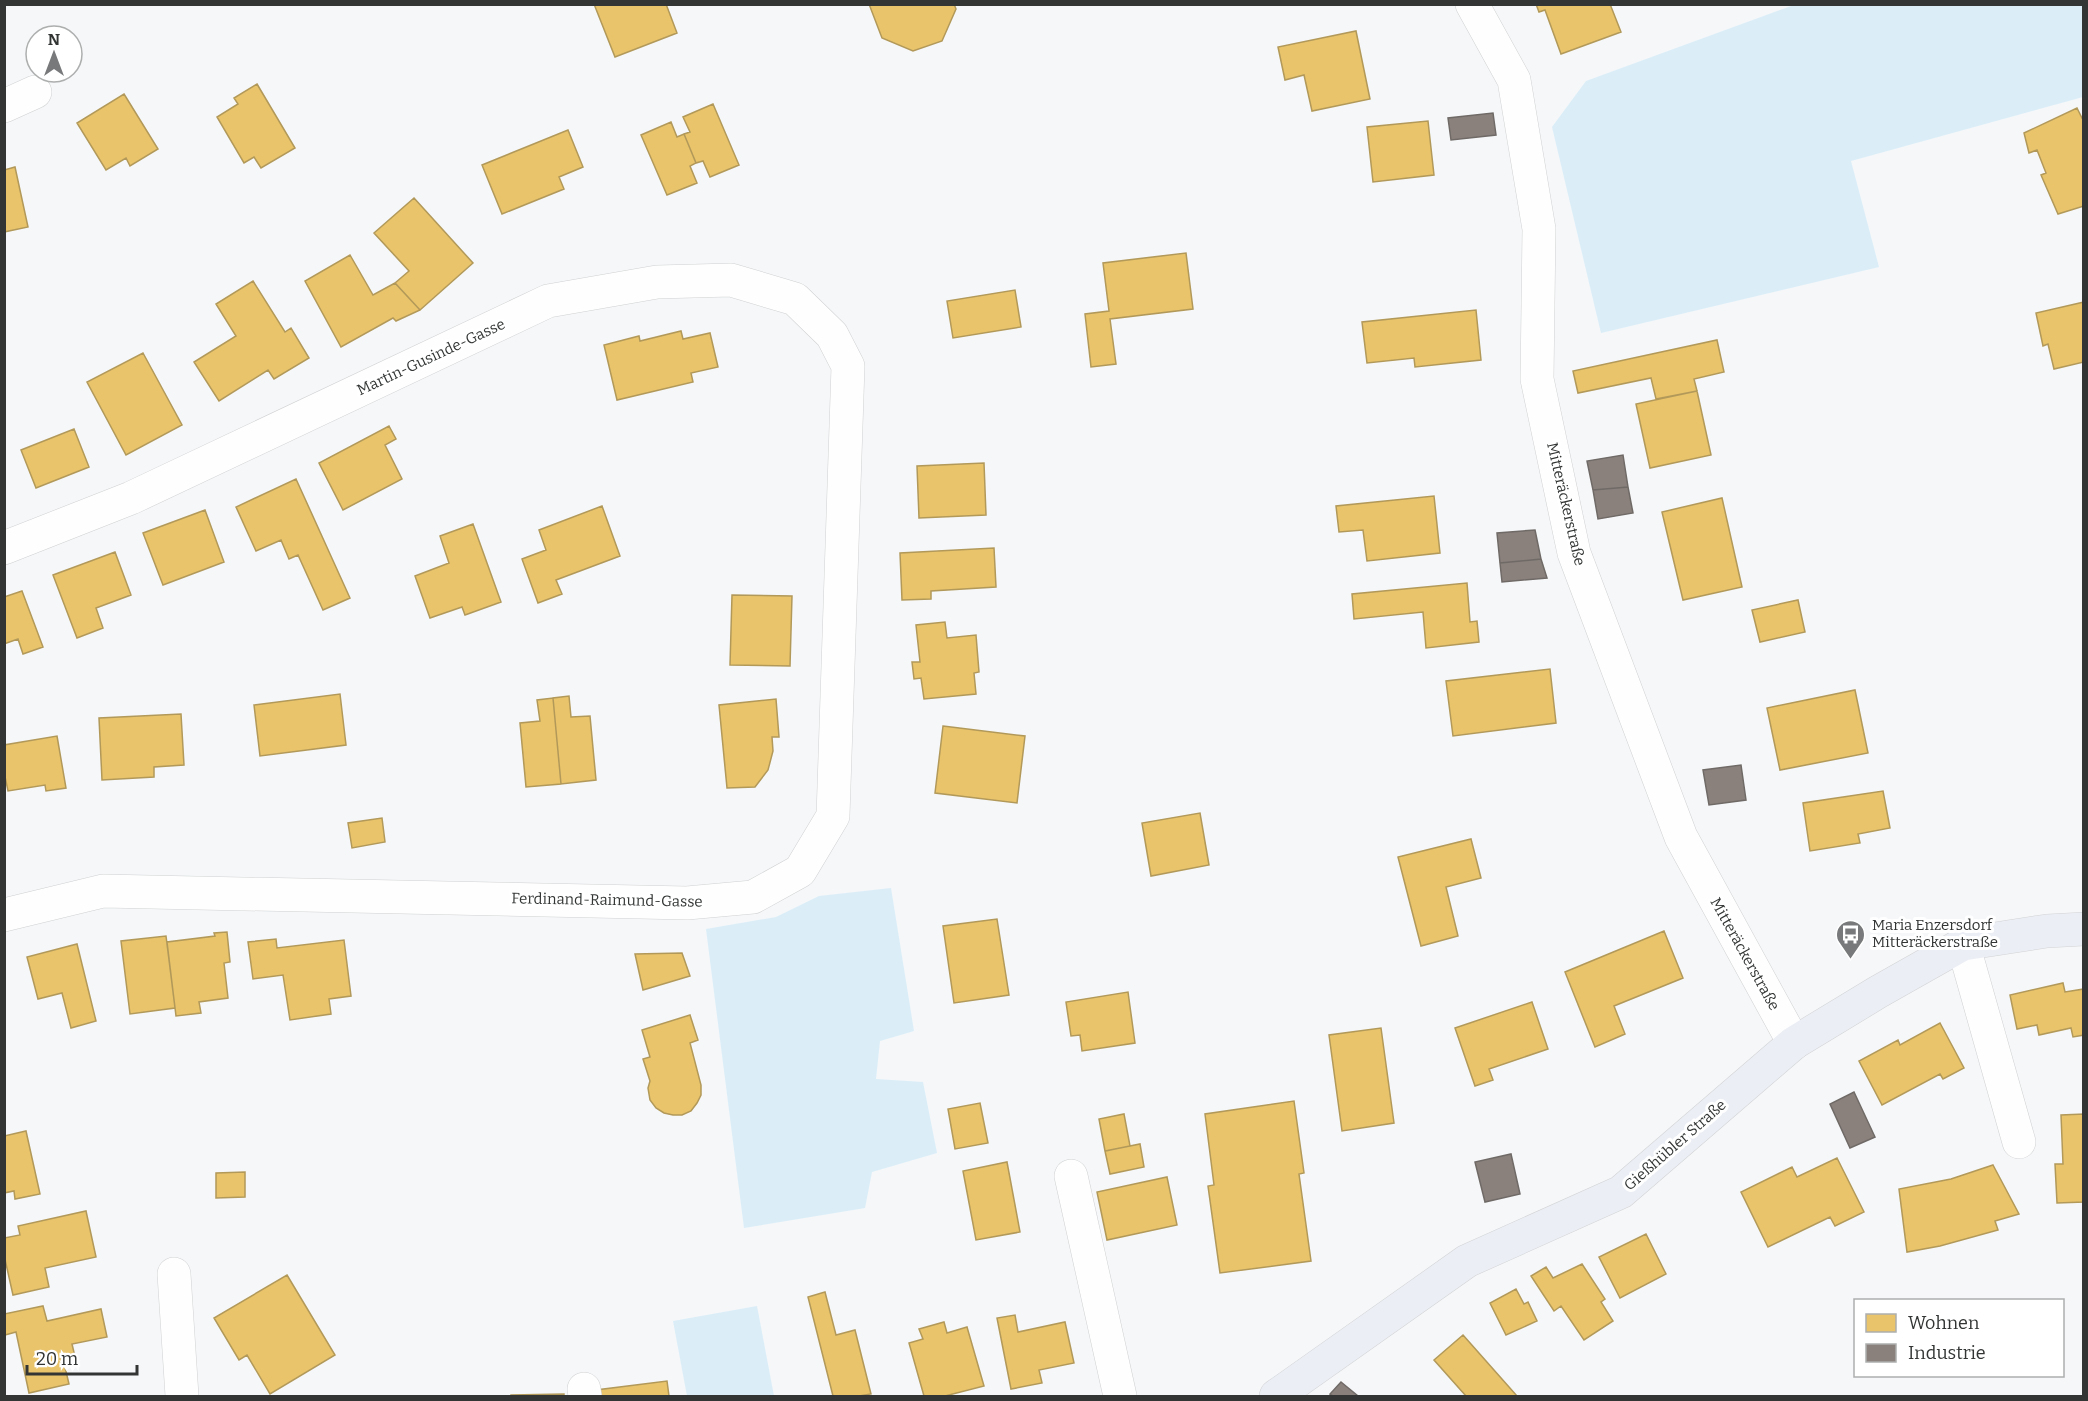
<svg xmlns="http://www.w3.org/2000/svg" width="2088" height="1401" font-family="Bitter,serif">
<style>
.green{fill:#dbeef8}
.homes{fill:#e9c46a;stroke:#b2995a;stroke-width:1.5}
.industry{fill:#8a817c;stroke:#706a67;stroke-width:1.5}
.lines{fill:none;stroke-linecap:round;stroke-linejoin:round}
.minor-casing{stroke:#d0d1d2;stroke-width:34}
.major-casing{stroke:#d2d3d4;stroke-width:34}
.minor{stroke:#fefefe;stroke-width:33}
.major{stroke:#ebeef5;stroke-width:33}
.labels{text-anchor:middle;dominant-baseline:central;stroke-width:6;stroke-linejoin:round;paint-order:stroke}
.street-label{font-size:15px;fill:#333535;stroke:#fff}
.poi-label{font-size:15px;fill:#333535;stroke:#fff;text-anchor:start}
</style>
<rect width="100%" height="100%" fill="#f5f7f9"/>
<!-- green -->
<path class="green" d="M1794 5H2083V97L1851 161 1879 267 1601 333 1552 127 1586 81Z
M891 888 914 1031 880 1041 876 1079 923 1082 937 1153 872 1172 865 1208 744 1228 706 929 776 917 819 896Z
M757 1306 774 1396H687L673 1321Z"/>
<!-- homes -->
<path class="homes" d="M594 4H666L677 33 615 57Z
M869 4H954L956 9 942 41 913 51 882 38Z
M1536 4H1610L1621 32 1561 54 1545 10 1539 12Z
M1356 31 1370 99 1312 111 1304 75 1285 80 1278 47Z
M257 84 295 148 261 168 254 157 244 163 217 117 238 104 234 98Z
M124 94 158 149 130 166 126 158 106 170 77 123Z
M713 104 739 165 710 177 703 161 696 163 684 134 690 132 683 117Z
M2077 108 2082 118 2084 117V206L2058 214 2041 175 2046 173 2037 150 2029 153 2024 133Z
M1428 121 1434 175 1373 182 1367 127Z
M671 122 677 137 684 134 696 163 690 166 697 183 667 195 641 135Z
M568 130 583 167 559 177 564 189 502 214 482 165Z
M15 167 28 227 4 232V170Z
M414 198 473 263 420 310 395 283 409 271 374 233Z
M1186 253 1193 309 1110 319 1116 364 1091 367 1085 314 1109 311 1103 263Z
M350 255 373 295 395 283 420 310 396 321 393 318 341 347 305 281Z
M253 281 285 332 291 328 309 358 274 379 268 370 219 401 194 362 236 336 216 304Z
M1015 290 1021 327 953 338 947 301Z
M2084 302V362L2054 369 2048 344 2043 346 2036 313Z
M1476 310 1481 360 1415 367 1414 358 1367 363 1362 322Z
M681 331 683 339 710 333 718 367 691 373 693 382 617 400 604 345 639 336 640 341Z
M1717 340 1724 372 1694 379 1697 391 1656 399 1651 378 1578 393 1573 371Z
M143 353 182 425 126 455 87 382Z
M1697 391 1711 455 1650 468 1636 404Z
M389 426 396 439 385 445 402 479 343 510 319 463Z
M74 429 89 467 36 488 21 450Z
M984 463 986 515 919 518 917 466Z
M296 479 350 598 323 610 298 555 289 559 281 540 256 551 236 507Z
M1434 496 1440 553 1367 561 1363 530 1339 532 1336 506Z
M1722 498 1742 587 1683 600 1662 512Z
M602 506 620 556 556 580 562 594 538 603 522 559 546 550 539 530Z
M205 510 224 562 163 585 143 533Z
M473 524 501 602 465 615 462 607 430 618 415 576 449 563 440 536Z
M994 548 996 587 931 591V599L902 600 900 553Z
M115 552 131 595 96 608 103 628 77 638 53 575Z
M1467 583 1470 622 1477 621 1479 642 1426 648 1423 612 1354 619 1352 594Z
M22 591 43 647 23 654 18 639 4 644V597Z
M732 595 792 596 790 666 730 665Z
M1798 600 1805 632 1760 642 1752 610Z
M945 622 947 638 976 635 979 672 974 673 976 694 924 699 921 678 914 679 912 662H920L916 625Z
M1550 669 1556 723 1453 736 1446 681Z
M1855 690 1868 753 1780 770 1767 708Z
M340 694 346 745 260 756 254 705Z
M569 696 571 717 590 716 596 780 561 784 553 698Z
M553 698 561 784 526 787 520 723 540 721 537 700Z
M776 699 779 737H772L773 751 768 770 755 787 727 788 719 705Z
M181 714 184 765 154 767V777L102 780 99 718Z
M943 726 1025 736 1017 803 935 793Z
M57 736 66 788 46 791 45 785 8 791 4 772V745Z
M1883 791 1890 828 1858 834 1860 843 1810 851 1803 803Z
M1200 813 1209 865 1151 876 1142 823Z
M382 818 385 842 352 848 348 823Z
M1471 839 1481 878 1446 887 1458 936 1421 946 1398 857Z
M997 919 1009 995 954 1003 943 926Z
M1664 931 1683 978 1614 1006 1625 1034 1595 1047 1565 972Z
M227 932 230 962 224 963 228 998 199 1002 201 1013 176 1016 167 942 215 936 214 933Z
M166 936 175 1008 130 1014 121 941Z
M276 939 277 948 344 940 351 996 329 999 331 1014 290 1020 283 975 253 979 248 942Z
M77 944 96 1021 71 1028 62 993 38 999 27 957Z
M682 953 690 976 643 990 635 954Z
M2063 983 2065 992 2084 989V1035L2073 1037 2071 1028 2039 1035 2037 1025 2017 1029 2010 995Z
M1128 992 1135 1043 1082 1051 1080 1035 1071 1036 1066 1002Z
M1532 1002 1548 1049 1489 1069 1493 1080 1475 1086 1455 1028Z
M690 1015 698 1040 690 1043 701 1085V1095L697 1103 691 1111 682 1115H673L664 1113 656 1108 650 1100 648 1088 650 1081 643 1059 650 1057 642 1030Z
M1940 1023 1964 1068 1943 1079 1940 1074 1882 1105 1859 1061 1898 1040 1900 1045Z
M1381 1028 1394 1123 1342 1131 1329 1035Z
M1294 1101 1304 1173 1299 1174 1311 1261 1220 1273 1208 1186 1214 1185 1205 1114Z
M980 1103 988 1143 955 1149 948 1109Z
M1124 1114 1130 1146 1105 1151 1099 1119Z
M2084 1114V1202L2057 1203 2055 1164H2063L2061 1115Z
M26 1131 40 1194 15 1199 14 1191 4 1193V1136Z
M1140 1144 1144 1167 1110 1174 1105 1151Z
M1837 1158 1864 1212 1835 1226 1830 1217 1768 1247 1741 1192 1792 1167 1797 1177Z
M1007 1162 1020 1232 976 1240 963 1171Z
M1993 1165 2019 1214 1995 1221 1998 1230 1940 1246 1907 1252 1899 1189 1951 1179Z
M245 1172V1197L216 1198V1173Z
M1167 1177 1177 1225 1107 1240 1097 1192Z
M86 1211 96 1257 45 1268 49 1287 13 1295 4 1255V1238L20 1235 18 1226Z
M1646 1234 1666 1274 1620 1298 1599 1257Z
M1582 1264 1605 1299 1601 1302 1613 1321 1584 1340 1561 1306 1554 1311 1531 1276 1546 1267 1553 1278Z
M287 1275 335 1355 270 1394 247 1355 239 1360 214 1318Z
M1516 1289 1524 1304 1528 1302 1537 1321 1506 1335 1490 1303Z
M825 1292 836 1335 855 1330 871 1394 859 1396H833L808 1297Z
M43 1306 47 1321 101 1309 107 1337 72 1344 76 1361 64 1363 69 1384 29 1393 16 1332 5 1335 4 1314Z
M1015 1315 1018 1332 1065 1322 1074 1363 1039 1370 1042 1383 1011 1389 997 1318Z
M944 1322 947 1333 967 1327 984 1386 945 1396H924L909 1343 923 1339 919 1329Z
M1463 1335 1517 1396H1466L1434 1360Z
M667 1381 669 1396H597L596 1390Z
M564 1394V1396H511V1395Z"/>
<!-- industry -->
<path class="industry" d="M1493 113 1496 135 1451 140 1448 118Z
M1623 455 1628 487 1593 490 1587 461Z
M1628 487 1633 513 1598 519 1593 490Z
M1535 530 1541 559 1500 563 1497 533Z
M1541 559 1547 578 1502 582 1500 563Z
M1741 765 1746 800 1709 805 1703 770Z
M1854 1092 1875 1137 1850 1148 1830 1104Z
M1511 1154 1520 1194 1485 1202 1475 1162Z
M1341 1382 1358 1396H1333L1330 1394Z"/>
<g class="lines">
<defs>
<path id="minor" d="M1472 4 1514 80 1539 229 1537 379 1574 553 1681 837 1794 1043
M4 106 35 92
M4 548 131 498 548 301 657 282 731 280 795 299 832 335 848 366 833 816 800 871 753 897 687 903 103 891 4 915
M1963 944 2019 1142
M1071 1176 1120 1396
M174 1274 182 1396
M584 1389 585 1396"/>
<path id="major" d="M1276 1396 1467 1261 1621 1192 1794 1043 1878 992 1963 944 2047 931 2084 929"/>
</defs>
<!-- minor casing -->
<use href="#minor" class="minor-casing"/>
<!-- major casing -->
<use href="#major" class="major-casing"/>
<!-- minor -->
<use href="#minor" class="minor"/>
<!-- major -->
<use href="#major" class="major"/>
</g>
<!-- icons -->
<defs>
<symbol id="bus-pin" viewBox="-11 -11 22 30"><path d="M0 17L-7.5 6A9.5 9.5 0 1 1 7.5 6Z" fill="#77797a" stroke="#fff"/><path d="M-5-6H5V4H4V6H2V4H-2V6H-4V4H-5ZM-3.5-4V0h7V-4ZM-3.5 1.2v1.5H-2V1.2ZM2 1.2v1.5H3.5V1.2Z" fill="#fff"/></symbol>
</defs>
<g fill-rule="evenodd">
<use href="#bus-pin" x="1834" y="918" width="33" height="45"/>
</g>
<g class="labels">
<!-- street labels -->
<g class="street-label">
<text transform="translate(431 357) rotate(-25)">Martin-Gusinde-Gasse</text>
<text transform="translate(1566 504) rotate(77)">Mitteräckerstraße</text>
<text transform="translate(607 900) rotate(1)">Ferdinand-Raimund-Gasse</text>
<text transform="translate(1745 954) rotate(61)">Mitteräckerstraße</text>
<text transform="translate(1675 1145) rotate(-41)">Gießhübler Straße</text>
</g>
<!-- poi labels -->
<g class="poi-label">
<text x="1872" y="925">Maria Enzersdorf<tspan x="1872" dy="17">Mitteräckerstraße</tspan></text>
</g>
</g>
<!-- border -->
<rect width="2088" height="1401" fill="none" stroke="#333535" stroke-width="12"/>
<!-- legend -->
<rect x="1854" y="1299" width="210" height="78" fill="#ffffff" stroke="#adaeae" stroke-width="1.5"/>
<rect x="1866" y="1314" width="30" height="18" fill="#e9c46a" stroke="#adaeae" stroke-width="1.5"/>
<text x="1908" y="1329" font-size="18" fill="#333535">Wohnen</text>
<rect x="1866" y="1344" width="30" height="18" fill="#8a817c" stroke="#adaeae" stroke-width="1.5"/>
<text x="1908" y="1359" font-size="18" fill="#333535">Industrie</text>
<!-- north arrow -->
<g transform="translate(54 54)"><circle r="28" fill="#ffffff" stroke="#adaeae" stroke-width="1.5"/>
<path d="M0-4.5L10 22L0 15L-10 22Z" fill="#77797a"/>
<text y="-9" font-size="16" font-weight="bold" text-anchor="middle" fill="#333535">N</text>
</g>
<!-- scale -->
<path d="M27 1365v9h110v-9" fill="none" stroke="#333535" stroke-width="3"/>
<text x="36" y="1365" font-size="18" fill="#333535" stroke="#ffffff" stroke-width="4.5" paint-order="stroke">20 m</text>
</svg>
